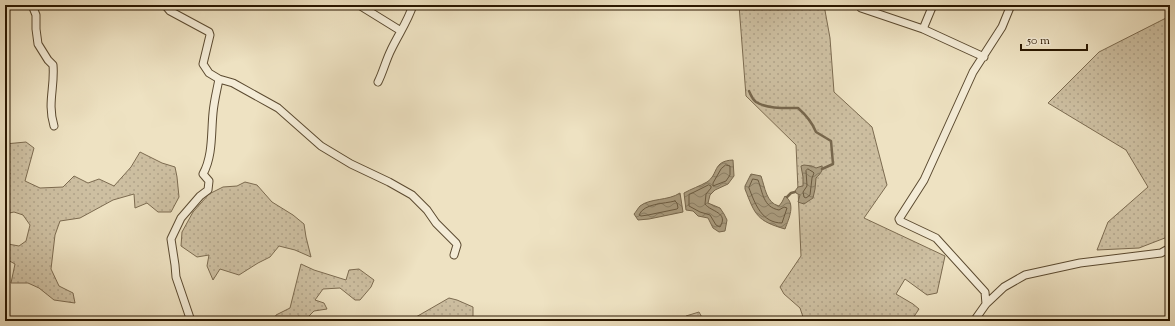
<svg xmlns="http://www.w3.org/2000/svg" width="1175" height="326" font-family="'Sorts Mill Goudy',serif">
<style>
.grass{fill:url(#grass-dots);stroke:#7c6b50}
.water{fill:url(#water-waves);stroke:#77674d}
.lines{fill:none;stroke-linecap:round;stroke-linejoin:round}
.shore{stroke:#6a5a40;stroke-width:1}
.stream{stroke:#77674d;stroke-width:2.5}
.minor-casing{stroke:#5b4a30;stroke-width:9}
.minor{stroke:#f4ecd7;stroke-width:7}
</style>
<defs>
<pattern id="grass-dots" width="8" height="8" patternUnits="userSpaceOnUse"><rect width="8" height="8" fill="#cdbfa1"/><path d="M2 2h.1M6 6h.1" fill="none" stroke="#b0a389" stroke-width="1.8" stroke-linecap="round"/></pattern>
<pattern id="water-waves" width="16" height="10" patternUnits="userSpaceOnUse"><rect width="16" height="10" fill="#ab9d80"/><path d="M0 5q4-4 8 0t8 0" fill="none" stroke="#8b7f66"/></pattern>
</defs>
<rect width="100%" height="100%" fill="#eee2c2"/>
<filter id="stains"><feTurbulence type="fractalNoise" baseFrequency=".005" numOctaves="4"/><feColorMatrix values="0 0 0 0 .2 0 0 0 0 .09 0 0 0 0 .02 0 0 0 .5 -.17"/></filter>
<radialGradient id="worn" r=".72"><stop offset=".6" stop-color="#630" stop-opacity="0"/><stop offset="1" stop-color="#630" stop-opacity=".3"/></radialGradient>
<!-- grass -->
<path class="grass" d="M739 5H824L830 38 834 92 872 127 887 185 864 218 945 256 937 293 927 295 905 279 896 294 913 304 919 309 911 321H799L803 317 800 308 784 294 780 287 801 256 796 145 746 96Z
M1170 16V236L1139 248 1097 250 1108 222 1148 187 1126 150 1048 103 1099 52Z
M26 142 34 148 25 181 40 188 63 187 74 176 88 183 99 179 114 186 131 167 140 152 162 163 175 167 177 177 179 197 171 212H158L147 203 135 208 134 194 113 200 80 218 60 221 55 235 51 269 59 286 73 293 75 303 54 300 39 288 28 283H11L15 264 6 259 8 244 19 246 26 241 30 225 23 215 14 212 5 214V193L10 173 5 170V144Z
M245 182 257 185 272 202 293 215 304 224 306 237 311 257 295 250 279 246 270 257 258 263 239 275 220 269 213 280 207 266 209 255 197 257 181 246 182 232 193 212 209 194 223 187 237 186Z
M301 264 314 270 346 280 349 270 359 269 374 280 371 287 360 300H355L340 288 323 289 315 300 324 303 327 309 314 311 307 318 298 316 295 321H274L276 315 290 308Z
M449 298 457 300 473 307V316L476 321H448L446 320 444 321H409Z
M699 312 704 321H684L686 316Z"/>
<!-- water -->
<path class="water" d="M733 160 734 176 728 184 715 190 710 195 708 203 720 208 724 214 727 220 725 231 719 232 713 228 708 218 698 216 693 211 686 210 684 193C691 189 700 186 707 182 719 174 712 161 733 160Z
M804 165 812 166 816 168 822 166C823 171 820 174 816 178L815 189 813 198 804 204 798 202 800 195 796 193 795 191 798 187 803 186V177L801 166Z
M751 174 761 176C765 187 766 203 779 206L782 202 785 196C796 204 789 218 785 229 757 221 755 215 745 189V186Z
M680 193 683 212 649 219 638 220 634 214C636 212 638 208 640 206 650 198 668 201 680 193Z"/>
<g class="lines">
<!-- shore -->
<path class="shore" d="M726 165 730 166V175L726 181 713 186V183L721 169Z
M808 169 813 172 814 173 812 178 810 195 806 198 804 197 803 192 807 186 806 171Z
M753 179 758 180C763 193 763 207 779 210L784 207 787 208 782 223C762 223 755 204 749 188Z
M709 185 711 186V188L706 194 705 204C711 212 729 212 720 227L716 225 710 215 700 212 689 206V195Z
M675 201 677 203 678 208 677 209 648 215 641 216 639 215C644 203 664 204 675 201Z"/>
<!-- stream -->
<path class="stream" d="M749 91C751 95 752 99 756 102 767 109 786 108 798 108 806 115 812 122 816 132L831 141 833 164 822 169
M787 197 791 193 795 192"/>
<defs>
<path id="minor" d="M32 5 36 15V29L38 44 48 60 53 65C55 87 47 103 54 126
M165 5 170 11 209 32 210 35 203 64 209 73 219 79 233 83 278 108 321 146 351 164 389 182 412 195 427 210 436 223 456 243 457 245 454 255
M359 5 401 31
M861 8 923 29 984 57
M923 29 933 5
M378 82C383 72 386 60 391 50 398 35 408 21 413 5
M986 304 985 292 936 238 900 221 899 219 924 180 973 72 1002 27 1011 5
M191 321 176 277 175 265 171 239 181 218 200 196 208 190 209 181 203 174C213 156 211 133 213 113 214 101 217 90 219 79
M974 321 986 304 1004 287 1025 275 1080 263 1161 253 1170 248"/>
</defs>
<!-- minor casing -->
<use href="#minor" class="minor-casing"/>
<!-- minor -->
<use href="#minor" class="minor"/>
</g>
<!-- margin -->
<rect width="1175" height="326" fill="none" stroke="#eee2c2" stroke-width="20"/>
<rect x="6" y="6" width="1163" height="314" fill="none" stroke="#2a1700" stroke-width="2"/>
<rect x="10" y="10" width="1155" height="306" fill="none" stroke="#2a1700"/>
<!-- scale -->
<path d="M1021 44v6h66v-6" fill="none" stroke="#2a1700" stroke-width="2"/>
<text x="1027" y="44" font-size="12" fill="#2a1700" stroke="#f4ecd7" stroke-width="3" paint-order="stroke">50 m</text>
<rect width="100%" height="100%" filter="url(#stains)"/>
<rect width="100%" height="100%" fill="url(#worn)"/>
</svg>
